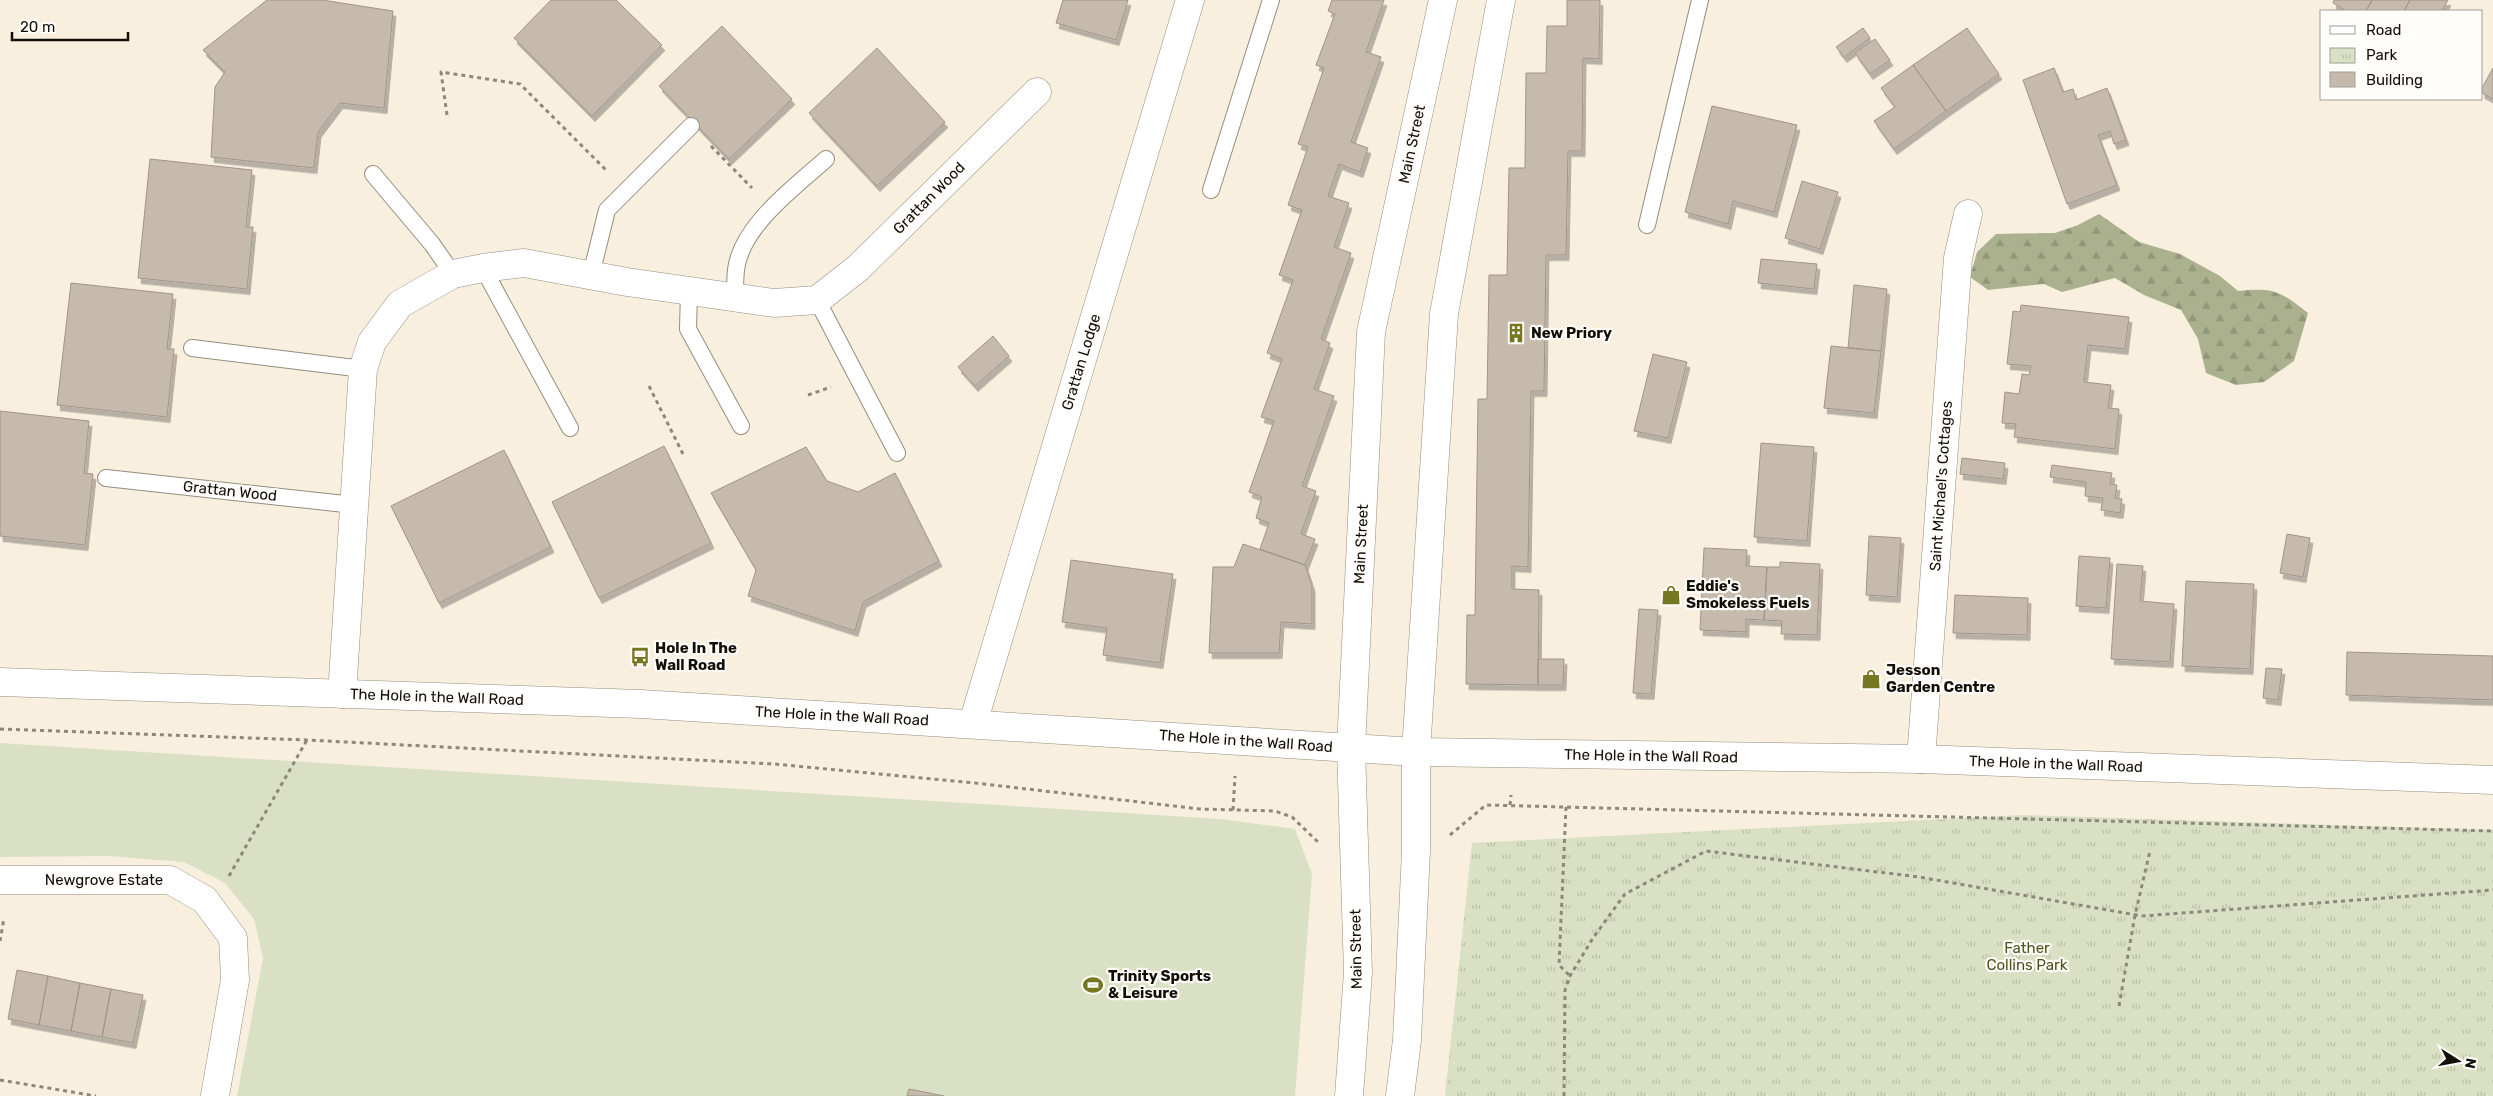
<svg xmlns="http://www.w3.org/2000/svg" width="2493" height="1096" font-family="Rubik,sans-serif">
<style>
.grass{fill:#dae0c3}
.forest{fill:url(#forest-firs)}
.park{fill:url(#park-tufts)}
.building{fill:#c5baab;stroke:#a09587;filter:url(#shadow)}
.lines{fill:none;stroke-linecap:round;stroke-linejoin:round}
.service-casing{stroke:#958d7f;stroke-width:18}
.minor-casing{stroke:#958d7f;stroke-width:29}
.tertiary-casing{stroke:#958d7f;stroke-width:29}
.path{stroke:#8d877c;stroke-width:3;stroke-dasharray:4 4;stroke-linecap:butt}
.service{stroke:#fff;stroke-width:16}
.minor{stroke:#fff;stroke-width:28}
.tertiary{stroke:#fff;stroke-width:28}
.labels{text-anchor:middle;dominant-baseline:central;stroke-width:4.5;stroke-linejoin:round;paint-order:stroke}
.street-label{font-size:15px;fill:#120f09;stroke:#fffdfa}
.poi-label{font-size:15px;font-weight:bold;fill:#120f09;stroke:#fffdfa;text-anchor:start}
.park-label{font-size:15px;fill:#4c541c;stroke:#fffdfa}
</style>
<defs>
<pattern id="forest-firs" width="22" height="20" patternUnits="userSpaceOnUse" patternTransform="scale(1.25)"><rect width="22" height="20" fill="#abb18f"/><path d="M5 1l3.5 6h-7zM16 11l3.5 6h-7z" fill="#92977a"/></pattern>
<pattern id="park-tufts" width="24" height="20" patternUnits="userSpaceOnUse" patternTransform="scale(1.25)"><rect width="24" height="20" fill="#dae0c3"/><path d="M3 7l-1-3M5 7V3M7 7l1-3M15 17l-1-3M17 17v-4M19 17l1-3" fill="none" stroke="#babfa6"/></pattern>
<filter id="shadow"><feDropShadow dx="3" dy="5.5" stdDeviation="0" flood-color="#0004"/></filter>
</defs>
<rect width="100%" height="100%" fill="#f8efdf"/>
<!-- grass -->
<path class="grass" d="M0 743 1221 819 1295 829 1312 874 1295 1096H237L263 958 254 919 225 883 184 862 108 856 0 857Z"/>
<!-- forest -->
<path class="forest" d="M2099 214 2139 242 2180 254 2220 276 2238 291C2274 287 2280 291 2308 313L2294 361 2264 382 2236 385 2206 373 2198 339 2181 310 2144 295 2115 278 2062 292 2044 284 1988 290 1970 277 1977 252 1996 234 2055 233 2078 225Z"/>
<!-- park -->
<path class="park" d="M2023 815 2493 830V1096H1445L1472 843Z"/>
<!-- building -->
<path class="building" d="M267 0H322L393 11 384 108 340 103 318 132 314 168 211 157 215 87 225 72 203 50Z
M551 0H616L662 45 592 116 514 38Z
M1063 0H1128L1116 40 1056 23Z
M1332 0H1384L1366 52 1381 57 1351 142 1368 148 1360 172 1339 164 1328 196 1349 203 1334 247 1351 253 1321 339 1330 343 1314 389 1334 396 1302 486 1316 491 1301 534 1315 539 1305 565 1260 549 1269 523 1256 518 1262 497 1249 492 1274 421 1261 417 1282 359 1267 353 1293 280 1279 275 1302 210 1288 205 1308 147 1298 144 1324 68 1316 65 1335 14 1328 11Z
M1567 0H1600L1599 59 1583 58 1582 151H1568L1566 255H1546L1544 391H1531L1528 567 1512 566V589L1539 590 1538 685 1466 684 1467 615H1475L1478 399H1487L1489 275H1507L1509 168H1525L1526 73H1546L1547 26H1567Z
M2334 0H2372L2366 11H2347L2333 3Z
M2372 0H2410L2404 11H2366Z
M2410 0H2448L2442 11H2404Z
M722 26 792 99 729 159 659 86Z
M1863 28 1870 38 1844 57 1836 47Z
M1967 28 1999 74 1946 111 1913 65Z
M1875 39 1890 60 1870 74 1855 53Z
M877 48 945 122 877 186 809 113Z
M1913 65 1946 111 1894 149 1874 121 1895 107 1881 88Z
M2054 68 2063 92 2073 89 2076 100 2107 88 2126 140 2114 144 2110 131 2098 135 2117 185 2067 204 2023 80Z
M2493 68V99L2482 93V88Z
M1712 106 1797 125 1774 212 1733 201 1728 224 1685 212Z
M150 159 252 170 246 227H253L247 289 138 278Z
M1802 181 1838 192 1820 249 1785 238Z
M1761 259 1817 264 1814 289 1758 283Z
M71 283 173 294 167 349H174L167 417 57 405Z
M1854 285 1887 289 1881 351 1848 348Z
M2021 305 2129 317 2125 349 2088 345 2084 382 2111 385 2108 408 2119 409 2115 449 2014 437 2016 424 2002 423 2005 392 2019 394 2022 374 2029 375 2031 366 2007 364 2013 311 2020 312Z
M993 336 1009 356 975 386 958 367Z
M1831 346 1881 351 1874 413 1824 408Z
M1653 354 1687 362 1668 438 1634 431Z
M0 411 89 421 84 473 93 474 85 545 0 536Z
M1761 443 1814 447 1807 541 1754 537Z
M664 446 711 543 599 598 552 502Z
M806 447 827 481 858 492 895 473 939 561 863 602 855 631 748 596 756 570 711 493Z
M504 450 551 547 439 603 391 506Z
M1962 458 2005 463 2003 479 1960 474Z
M2052 465 2112 473 2110 484 2117 485 2115 498 2122 499 2120 513 2101 510 2103 498 2085 496 2086 482 2050 477Z
M2287 534 2310 538 2303 577 2280 573Z
M1869 536 1901 538 1897 597 1866 595Z
M1243 544 1305 565 1312 586V624L1281 622 1279 653H1209L1213 567H1234Z
M1704 548 1747 550 1746 566 1767 567 1764 620 1746 619V632L1700 630Z
M2079 556 2110 558 2106 608 2076 606Z
M1071 560 1173 574 1160 663 1103 655 1107 628 1062 622Z
M1780 562 1820 564 1817 635 1781 634 1782 621 1764 620 1767 567H1780Z
M2117 564 2143 566 2140 601 2174 604 2170 662 2111 659Z
M2186 581 2254 584 2250 669 2182 666Z
M1955 595 2028 598 2027 635 1953 633Z
M1639 609 1658 610 1651 694 1633 693Z
M2347 652 2493 656V700L2346 695Z
M1538 659H1564L1563 685H1538Z
M2266 668 2282 669 2278 700 2263 698Z
M17 970 48 976 39 1025 8 1019Z
M48 976 80 983 71 1031 39 1025Z
M80 983 111 989 102 1037 71 1031Z
M111 989 143 995 133 1043 102 1037Z
M909 1089 944 1096H907Z"/>
<g class="lines">
<defs>
<path id="service" d="M373 174 432 244 453 274
M1211 190 1271 0
M1647 225 1700 0
M483 268 570 428
M591 275 607 210 691 126
M689 291 688 329 741 426
M735 297C735 289 735 279 736 270 741 226 794 188 826 159
M817 300 897 453
M192 348 363 369
M106 478 354 505"/>
<path id="minor" d="M342 694 363 369 372 342 400 304 453 274 483 268 524 263 627 282 774 303 817 300 858 268 1037 92
M973 723 1190 0
M1921 759 1958 258 1968 214
M0 880H170L205 900 233 938 235 980 215 1096"/>
<path id="tertiary" d="M0 682 641 704 1416 752 1921 759 2493 780
M1349 1096 1358 972 1351 748 1371 332 1443 0
M1400 1096 1407 1040 1416 851V752L1444 314 1501 0"/>
</defs>
<!-- service casing -->
<use href="#service" class="service-casing"/>
<!-- minor casing -->
<use href="#minor" class="minor-casing"/>
<!-- tertiary casing -->
<use href="#tertiary" class="tertiary-casing"/>
<!-- path -->
<path class="path" d="M447 115 441 72 520 84 606 170
M711 146 752 188
M649 386 683 454
M808 395 831 387
M0 729 307 740 774 764 975 783 1200 809 1275 811 1292 817 1319 843
M1510 805 1511 795
M1566 807 1559 965 1570 976
M1233 810 1235 776
M1450 835 1486 805 2493 831
M229 876 307 740
M0 941 4 918
M2119 1006 2135 915 2150 851
M0 1080 96 1096
M1564 1096 1565 990 1570 976 1593 938 1625 894 1706 851 1919 877 2142 916 2493 890"/>
<!-- service -->
<use href="#service" class="service"/>
<!-- minor -->
<use href="#minor" class="minor"/>
<!-- tertiary -->
<use href="#tertiary" class="tertiary"/>
</g>
<!-- icons -->
<defs>
<symbol id="building-bare" viewBox="-9 -9 18 18"><path d="M-4-6H4V6H1V3H-1V6H-4ZM-2.5-4.3h1.7v1.8h-1.7ZM.8-4.3h1.7v1.8H.8ZM-2.5-1h1.7V.8h-1.7ZM.8-1h1.7V.8H.8Z" fill="#757820" stroke="#fffdfa" stroke-width="2.5" paint-order="stroke"/></symbol>
<symbol id="shop-bare" viewBox="-9 -9 18 18"><path d="M-5-2.5h2.3a2.7 3.5 0 0 1 5.4 0H5L5.5 6h-11ZM-1.5-2.5h3a1.5 2.3 0 0 0-3 0Z" fill="#757820" stroke="#fffdfa" stroke-width="2.5" paint-order="stroke"/></symbol>
<symbol id="bus-bare" viewBox="-9 -9 18 18"><path d="M-5-6H5V4H4V6H2V4H-2V6H-4V4H-5ZM-3.5-4V0h7V-4ZM-3.5 1.2v1.5H-2V1.2ZM2 1.2v1.5H3.5V1.2Z" fill="#757820" stroke="#fffdfa" stroke-width="2.5" paint-order="stroke"/></symbol>
<symbol id="stadium-bare" viewBox="-9 -9 18 18"><path d="M0-5a6.5 5 0 1 0 0 10a6.5 5 0 1 0 0-10ZM-3.5-1.8h7v3.6h-7Z" fill="#757820" stroke="#fffdfa" stroke-width="2.5" paint-order="stroke"/></symbol>
</defs>
<g fill-rule="evenodd">
<use href="#building-bare" x="1502" y="319" width="28" height="28"/>
<use href="#shop-bare" x="1657" y="581" width="28" height="28"/>
<use href="#bus-bare" x="626" y="643" width="28" height="28"/>
<use href="#shop-bare" x="1857" y="665" width="28" height="28"/>
<use href="#stadium-bare" x="1079" y="971" width="28" height="28"/>
</g>
<g class="labels">
<!-- street labels -->
<g class="street-label">
<text transform="translate(1412 144) rotate(-78)">Main Street</text>
<text transform="translate(929 198) rotate(-45)">Grattan Wood</text>
<text transform="translate(1081 362) rotate(-73)">Grattan Lodge</text>
<text transform="translate(1941 486) rotate(-86)">Saint Michael's Cottages</text>
<text transform="translate(230 491) rotate(6)">Grattan Wood</text>
<text transform="translate(1361 544) rotate(-87)">Main Street</text>
<text transform="translate(437 697) rotate(2)">The Hole in the Wall Road</text>
<text transform="translate(842 716) rotate(3)">The Hole in the Wall Road</text>
<text transform="translate(1246 741) rotate(4)">The Hole in the Wall Road</text>
<text transform="translate(1651 756) rotate(1)">The Hole in the Wall Road</text>
<text transform="translate(2056 764) rotate(2)">The Hole in the Wall Road</text>
<text x="104" y="880">Newgrove Estate</text>
<text transform="translate(1356 949) rotate(-91)">Main Street</text>
</g>
<!-- poi labels -->
<g class="poi-label">
<text x="1531" y="333">New Priory</text>
<text x="1686" y="586">Eddie's<tspan x="1686" dy="17">Smokeless Fuels</tspan></text>
<text x="655" y="648">Hole In The<tspan x="655" dy="17">Wall Road</tspan></text>
<text x="1886" y="670">Jesson<tspan x="1886" dy="17">Garden Centre</tspan></text>
<text x="1108" y="976">Trinity Sports<tspan x="1108" dy="17">&amp; Leisure</tspan></text>
</g>
<!-- park labels -->
<g class="park-label">
<text x="2027" y="948">Father<tspan x="2027" dy="17">Collins Park</tspan></text>
</g>
</g>
<!-- legend -->
<rect x="2320" y="10" width="162" height="90" fill="#fffdfa" stroke="#a09e9a"/>
<rect x="2330" y="26" width="25" height="8" fill="#ffffff" stroke="#a09e9a"/>
<text x="2366" y="35" font-size="15" fill="#120f09">Road</text>
<rect x="2330" y="48" width="25" height="15" fill="url(#park-tufts)" stroke="#a09e9a"/>
<text x="2366" y="60" font-size="15" fill="#120f09">Park</text>
<rect x="2330" y="72" width="25" height="15" fill="#c5baab" stroke="#a09e9a"/>
<text x="2366" y="85" font-size="15" fill="#120f09">Building</text>
<!-- north arrow -->
<g transform="translate(2458 1061) rotate(101)" stroke="#fffdfa" stroke-width="4" paint-order="stroke">
<path d="M0-4L9 19L0 12L-9 19Z" fill="#120f09"/>
<text y="-8" font-size="14" font-weight="bold" text-anchor="middle" fill="#120f09">N</text>
</g>
<!-- scale -->
<path d="M12 32v8h116v-8" fill="none" stroke="#120f09" stroke-width="2.5"/>
<text x="20" y="32" font-size="15" fill="#120f09" stroke="#fffdfa" stroke-width="4" paint-order="stroke">20 m</text>
</svg>
